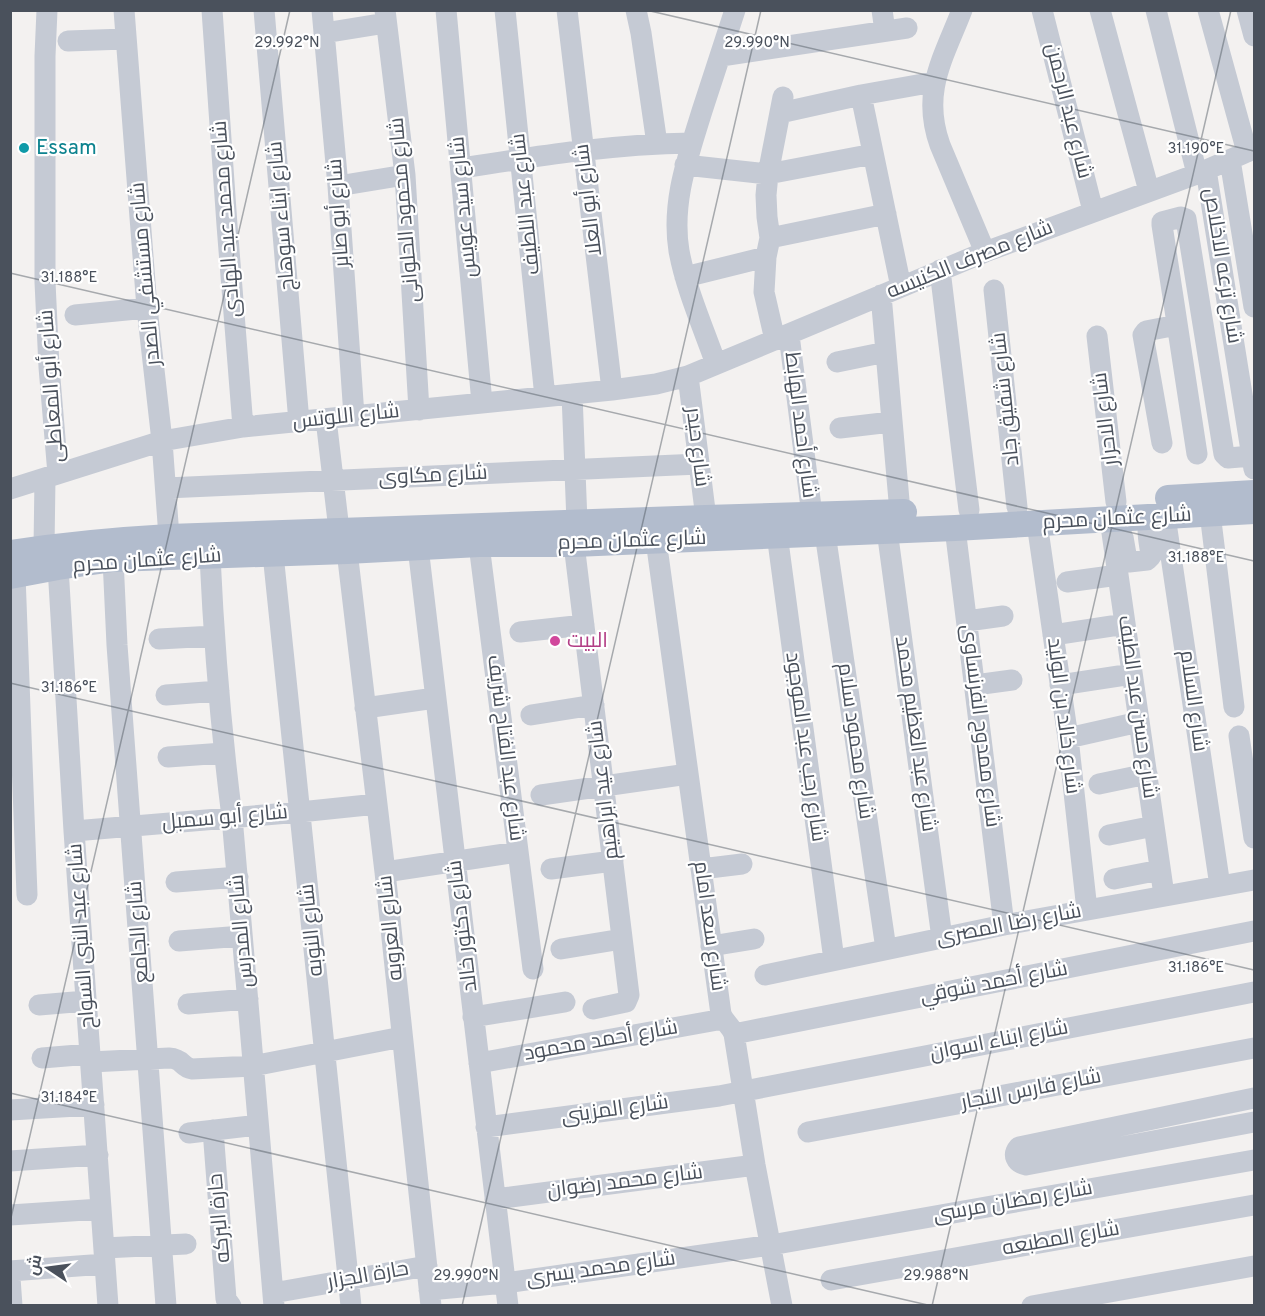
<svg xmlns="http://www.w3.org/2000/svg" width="1265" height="1316" font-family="Overpass,Cairo,sans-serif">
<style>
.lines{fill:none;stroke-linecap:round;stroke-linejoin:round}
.minor{stroke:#c5cad4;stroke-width:21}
.major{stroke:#b2bccd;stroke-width:26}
.ticks{fill:none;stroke:#4a515c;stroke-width:1.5;stroke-opacity:0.45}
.culture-dot{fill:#0f9aa8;stroke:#fff;stroke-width:2}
.hotel-dot{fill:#d1479c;stroke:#fff;stroke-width:2}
.labels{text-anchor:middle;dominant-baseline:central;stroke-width:4.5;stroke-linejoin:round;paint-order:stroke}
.street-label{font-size:21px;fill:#4a515c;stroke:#fff}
.culture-label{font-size:21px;fill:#0d838f;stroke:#fff;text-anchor:start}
.hotel-label{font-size:21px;fill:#b23c85;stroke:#fff;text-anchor:start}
.ticks-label{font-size:15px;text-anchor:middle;fill:#4a515c;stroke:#fff;stroke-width:4.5;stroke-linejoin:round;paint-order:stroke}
</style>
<rect width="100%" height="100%" fill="#f3f1f0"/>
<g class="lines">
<!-- minor -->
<path class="minor" d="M47 10 45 56V282L49 367 58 474
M124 10 147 308 162 441 169 537
M212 10 227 225 243 427
M264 10 299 422
M322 10 338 186 354 416
M385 10 405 175 419 410
M446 10 482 403
M505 10 545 397
M567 10 612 390
M636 10 641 33 657 144
M882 10 885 31
M962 10C943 59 921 92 940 145L985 252
M1042 10 1093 211
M1100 10 1149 191
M1156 10 1197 174
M1208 10 1247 152
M1247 10 1254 36
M324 33 386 23
M68 41 125 39
M721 56 907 28
M861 95 901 287
M780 113 861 95 934 82
M1230 160 1254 307
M685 165 768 174 873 154
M461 168C538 156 614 144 692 143
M1206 170 1254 469
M338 186 405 175
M770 238 886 214
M940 270 969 510
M685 277 766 257
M994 290 1017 507
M881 295 900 512
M75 315 147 308
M789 335 812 515
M1097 336 1116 502
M775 340 764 292 766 257 770 238 767 217 766 195 768 174 783 97
M837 362 886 352
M716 364C703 327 686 289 679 251 671 202 688 157 702 111 713 78 724 44 735 10
M688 376 706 518
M572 394 577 522
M326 419 339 530
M840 428 891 422
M1162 443 1143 335 1146 331 1177 325
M1197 454 1162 225V222L1181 217 1186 219 1224 454 1228 458 1252 456
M166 488 699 464
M10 489 162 441 243 427 612 390 656 384 688 376 985 252 1197 174 1254 149
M1210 513 1234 707
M1165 516 1220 886
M1110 519 1164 895
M1037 523 1068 738 1087 910
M955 528 1004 925
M477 529 533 969
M887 530 942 938
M825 533 886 949
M777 534 834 960
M1123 537 1127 560 1129 562 1147 560 1151 556C1150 543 1144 527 1153 517
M656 540 721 1014C724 1022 731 1026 734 1034L755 1165 782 1306
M574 544 629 995 626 1002 593 1009
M418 547 508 1306
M44 548 45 478
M347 551 385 872 431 1306
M273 554 351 1306
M210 556C214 643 221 730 232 817L274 1306
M113 559 117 645 166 1306
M58 567 74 831 108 1306
M15 575 27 895
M1067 582 1118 575
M967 621 1003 616
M520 632 584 625
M1053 635 1125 624
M159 639 214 636
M975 685 1012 680
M1060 685 1132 674
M166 695 219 691
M365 708 435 698
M531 715 594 705
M1239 736 1254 838
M1068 738 1139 722
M168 757 224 753
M1099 784 1147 774
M541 795 688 774
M74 831 300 812 377 804
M1109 835 1154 826
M551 869 613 861
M701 869 742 864
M385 872 518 852
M1114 879 1160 870
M176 882 238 877
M179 941 242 936
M711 946 754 939
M561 949 622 939
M765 975 1004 925 1254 880
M188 1004 248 999
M39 1005 86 1001
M473 1017 565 1002
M734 1034 1254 931
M42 1058 90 1054
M91 1062 169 1058C184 1059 181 1067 192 1069L253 1066 402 1037
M479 1063 723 1019
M1254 1098 1019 1147C1012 1155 1016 1163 1026 1165L1254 1122
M10 1110 94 1105
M486 1127 719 1096 1254 992
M213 1130 226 1299 231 1306
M808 1132 1254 1048
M189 1133 258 1125
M10 1161 98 1155
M495 1199 755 1165
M10 1215 101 1209
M104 1248 186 1244
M10 1271 105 1264
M10 1278 12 1306
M831 1280 1254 1205
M429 1290 505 1283 771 1245 1254 1160
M273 1293 427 1266
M1032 1306 1254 1266"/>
<!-- major -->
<path class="major" d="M1168 498 1254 493
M10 553C63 545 116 540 169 537L706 518 904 512
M10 576 58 567 113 559 347 551 479 544H574L955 528 1254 511"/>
</g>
<!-- ticks -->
<path class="ticks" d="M646 10 1254 151M10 273 1254 561M10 683 1254 970M10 1093 932 1306M10 1222 290 10M462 1306 761 10M932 1306 1231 10"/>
<!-- markers -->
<circle class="culture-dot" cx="24" cy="148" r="6"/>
<circle class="hotel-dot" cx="555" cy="641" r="6"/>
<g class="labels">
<!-- street labels -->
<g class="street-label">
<text transform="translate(1068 111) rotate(76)">شارع عبد الرحمن</text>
<text transform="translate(589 200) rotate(-97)">شارع أبو العلا</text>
<text transform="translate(526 204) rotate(-96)">شارع عبد اللطيف</text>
<text transform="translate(464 207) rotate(-95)">شارع سيد عويس</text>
<text transform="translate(405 210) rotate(-95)">شارع محمود الحلوانى</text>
<text transform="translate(339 213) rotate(-94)">شارع أبو صابر</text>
<text transform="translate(282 216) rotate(-95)">شارع ابناء سوهاج</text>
<text transform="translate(227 219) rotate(-94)">شارع محمد عبد الهادى</text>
<text transform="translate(970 260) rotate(-22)">شارع مصرف الكنيسه</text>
<text transform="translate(1222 266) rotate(81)">شارع ترعه الاخلاص</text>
<text transform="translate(146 274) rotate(-95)">شارع مستشفي الصدر</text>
<text transform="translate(52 386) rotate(-94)">شارع أبو المعاطى</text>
<text transform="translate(1006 399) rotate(-96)">شارع شفيق جاد</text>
<text transform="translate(346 417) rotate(-6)">شارع اللوتس</text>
<text transform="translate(1106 419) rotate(-97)">شارع الاحرار</text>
<text transform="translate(800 425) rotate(83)">شارع أحمد الهابط</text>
<text transform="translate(697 447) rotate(83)">شارع حيدر</text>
<text transform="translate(433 476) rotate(-3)">شارع مكاوى</text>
<text transform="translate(1117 519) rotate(-3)">شارع عثمان محرم</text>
<text transform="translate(632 541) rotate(-2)">شارع عثمان محرم</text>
<text transform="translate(147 561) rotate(-4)">شارع عثمان محرم</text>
<text transform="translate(1193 701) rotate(82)">شارع السلام</text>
<text transform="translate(1137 707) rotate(82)">شارع حسن عبد الطيف</text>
<text transform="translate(1063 716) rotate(83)">شارع خالد بن الوليد</text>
<text transform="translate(980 726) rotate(83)">شارع ممدوح الفرنساوى</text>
<text transform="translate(915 734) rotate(82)">شارع عبد العظيم محمد</text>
<text transform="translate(855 741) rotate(82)">شارع محمود سلام</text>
<text transform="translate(805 747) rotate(82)">شارع رجب عبد الموجود</text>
<text transform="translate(505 748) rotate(83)">شارع عبد الفتاح شريف</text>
<text transform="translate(604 790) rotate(-97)">شارع عيد ابراهيم</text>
<text transform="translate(225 818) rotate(-5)">شارع أبو سمبل</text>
<text transform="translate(1009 925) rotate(-11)">شارع رضا المصرى</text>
<text transform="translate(463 926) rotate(-97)">شارع دكتور خالد</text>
<text transform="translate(709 926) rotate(82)">شارع سعد امام</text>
<text transform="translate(391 928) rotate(-96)">شارع العروبه</text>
<text transform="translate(312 930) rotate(-96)">شارع النوبه</text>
<text transform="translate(242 931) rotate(-95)">شارع المدرس</text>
<text transform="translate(139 932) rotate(-94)">شارع الجامع</text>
<text transform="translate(82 936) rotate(-94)">شارع عبد النبى السواح</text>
<text transform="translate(994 983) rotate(-11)">شارع أحمد شوقي</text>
<text transform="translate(601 1041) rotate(-10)">شارع أحمد محمود</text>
<text transform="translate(999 1041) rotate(-11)">شارع ابناء اسوان</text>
<text transform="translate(1031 1090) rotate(-11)">شارع فارس النجار</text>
<text transform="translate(615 1110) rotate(-8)">شارع المزينى</text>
<text transform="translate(625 1182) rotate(-7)">شارع محمد رضوان</text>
<text transform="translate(1013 1202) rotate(-10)">شارع رمضان مرسى</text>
<text transform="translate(220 1218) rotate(-95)">حارة البركه</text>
<text transform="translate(1061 1239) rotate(-10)">شارع المطبعه</text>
<text transform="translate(601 1269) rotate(-8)">شارع محمد يسرى</text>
<text transform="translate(368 1276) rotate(-10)">حارة الجزار</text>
</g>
<!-- culture labels -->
<g class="culture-label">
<text x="36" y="148">Essam</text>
</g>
<!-- hotel labels -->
<g class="hotel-label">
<text x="567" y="641">البيت</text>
</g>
</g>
<g class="ticks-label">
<text x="287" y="47">29.992°N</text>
<text x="757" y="47">29.990°N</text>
<text x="1196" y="153">31.190°E</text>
<text x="69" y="282">31.188°E</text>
<text x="1196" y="562">31.188°E</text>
<text x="69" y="692">31.186°E</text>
<text x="1196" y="972">31.186°E</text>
<text x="69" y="1102">31.184°E</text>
<text x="466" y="1280">29.990°N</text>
<text x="936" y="1280">29.988°N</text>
</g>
<!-- border -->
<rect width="1265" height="1316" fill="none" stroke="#4a515c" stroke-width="24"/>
<!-- north arrow -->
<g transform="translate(48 1268) rotate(283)" stroke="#ffffff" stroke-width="4.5" paint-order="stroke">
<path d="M0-4.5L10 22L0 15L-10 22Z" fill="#4a515c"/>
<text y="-9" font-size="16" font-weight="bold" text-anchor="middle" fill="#4a515c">ش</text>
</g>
</svg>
